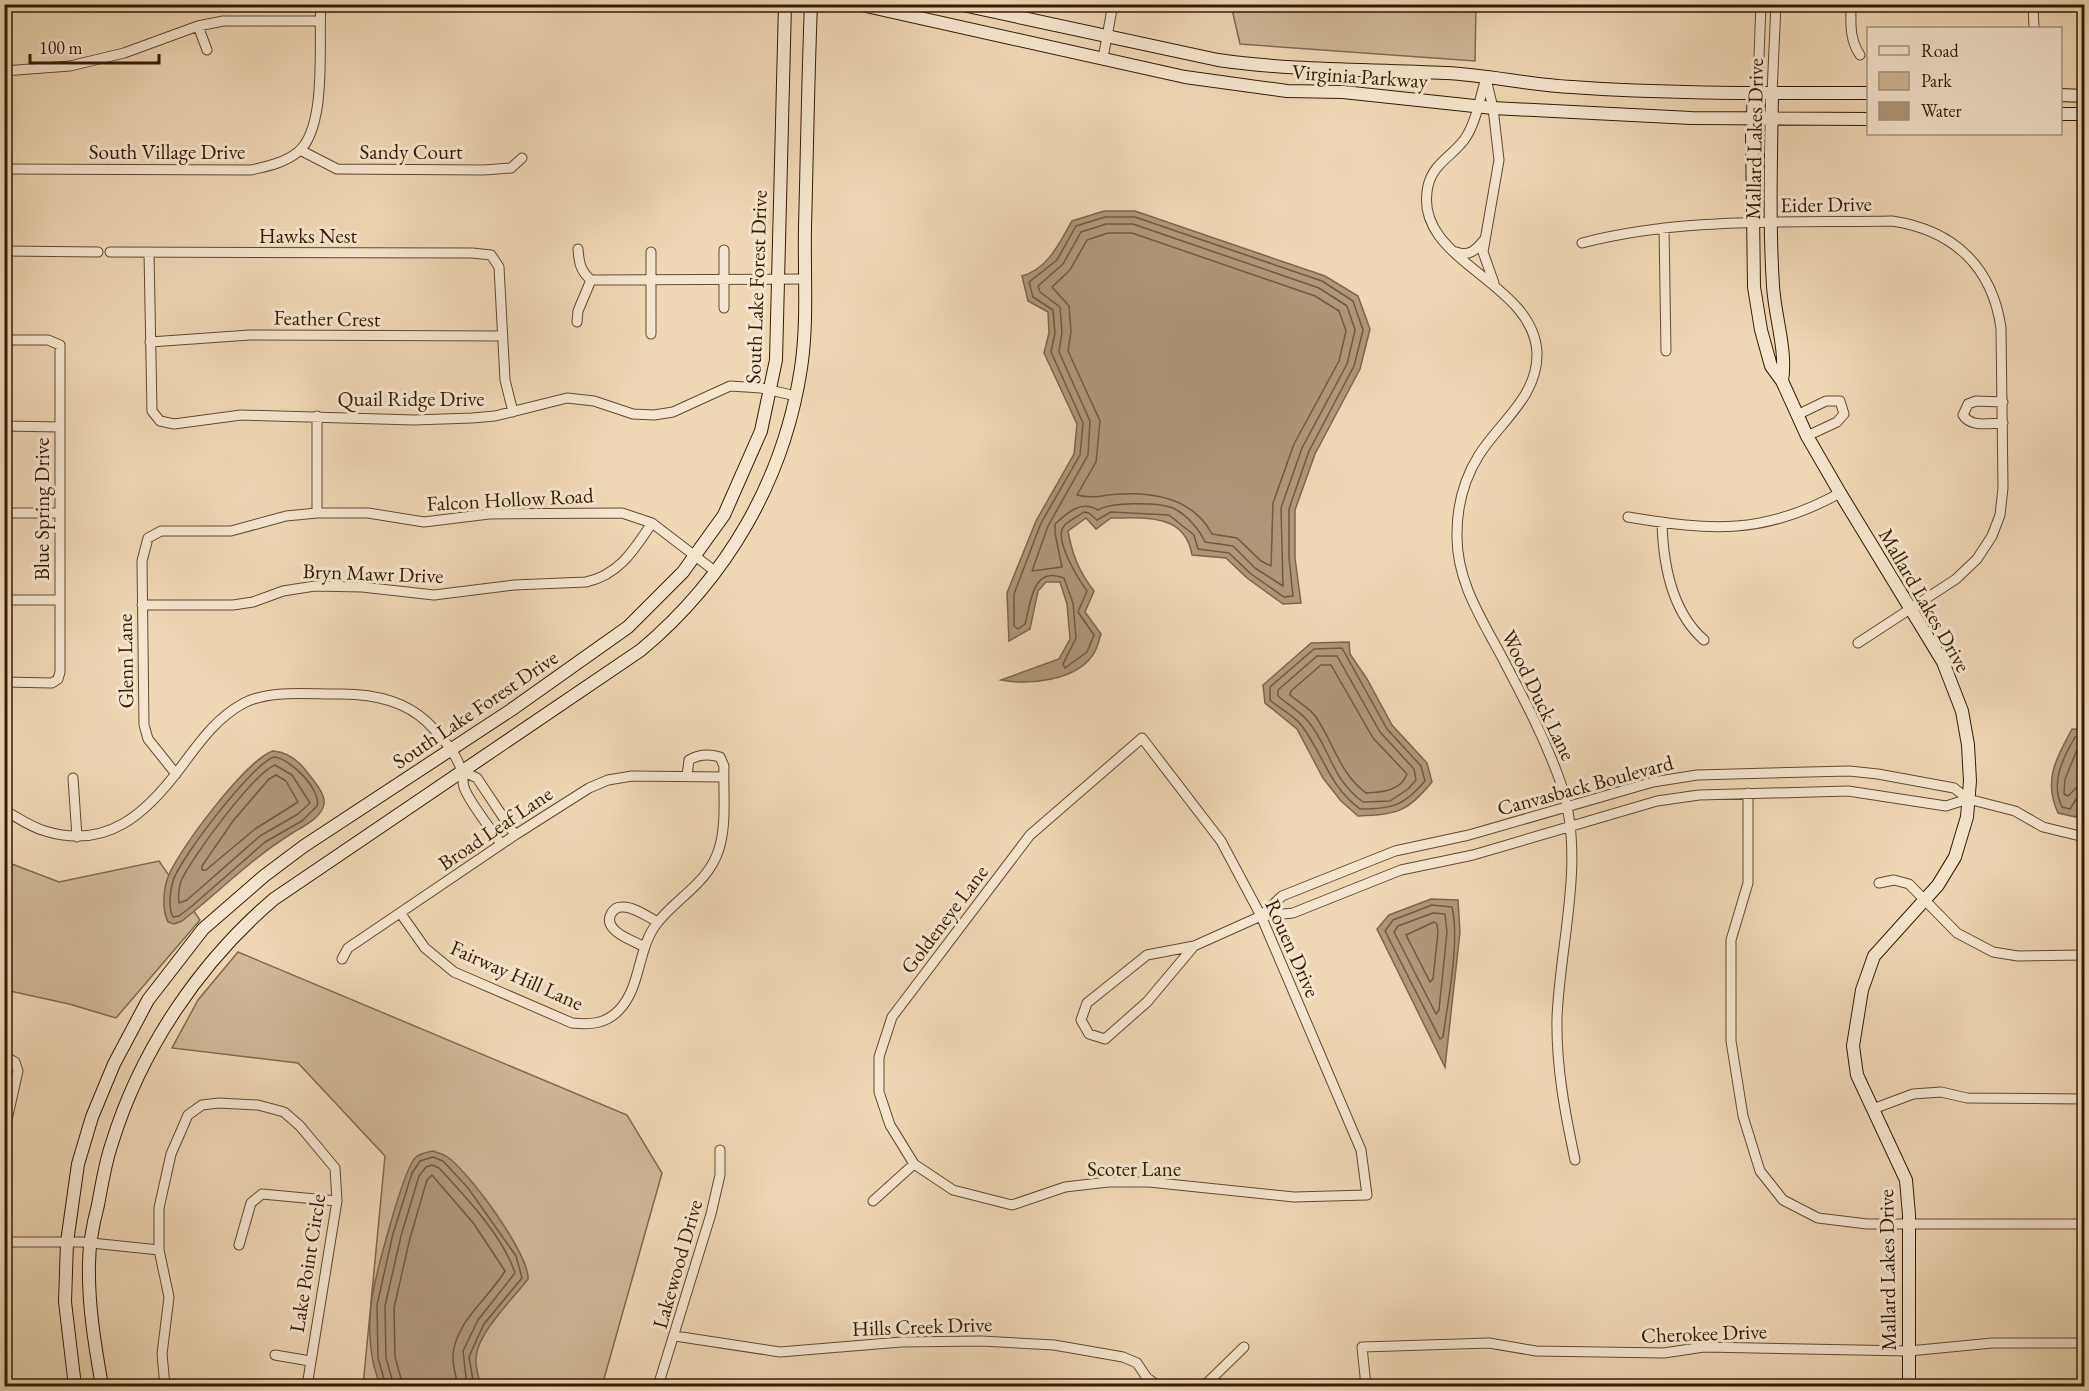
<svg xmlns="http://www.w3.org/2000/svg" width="2089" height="1391" font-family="'EB Garamond',serif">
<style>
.green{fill:#ceb895;stroke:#806a4c;stroke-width:1.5}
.water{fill:#ae9877;stroke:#7d6649;stroke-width:1.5}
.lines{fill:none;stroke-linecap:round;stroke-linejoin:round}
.shore{stroke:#705a3d;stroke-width:1.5}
.street-casing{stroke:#624a2f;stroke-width:11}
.secondary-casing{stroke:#331b03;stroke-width:14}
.street{stroke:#f4e6ce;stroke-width:9}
.secondary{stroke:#f4e6ce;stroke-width:12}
.labels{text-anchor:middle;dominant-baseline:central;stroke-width:6;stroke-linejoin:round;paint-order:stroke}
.street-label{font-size:21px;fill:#331b03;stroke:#f4e6ce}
</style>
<rect width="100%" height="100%" fill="#eed8b3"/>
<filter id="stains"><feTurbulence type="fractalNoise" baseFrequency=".00333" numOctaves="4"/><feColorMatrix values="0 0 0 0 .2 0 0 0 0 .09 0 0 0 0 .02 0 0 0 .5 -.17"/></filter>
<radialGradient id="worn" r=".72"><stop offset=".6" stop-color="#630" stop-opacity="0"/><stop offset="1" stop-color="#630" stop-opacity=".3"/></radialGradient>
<!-- green -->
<path class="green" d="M1231 5H1476L1475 61 1240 44Z
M4 861 59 882 159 861 200 920 116 1018 69 1004 5 990Z
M238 952 627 1115 662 1173 602 1386H363L385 1156 298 1063 172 1048 198 1000Z"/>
<!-- water -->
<path class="water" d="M1104 211H1135L1325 276 1358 296 1370 329 1360 369 1315 454 1295 510V558L1301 603 1283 604 1247 578 1226 558 1192 555C1185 513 1145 518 1111 518L1096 529 1086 518 1068 531C1072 554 1079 572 1094 591L1085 612 1101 634C1099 640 1097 650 1092 656 1074 681 1029 685 1001 680L1059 659 1070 639 1067 604 1060 582H1046L1038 591 1030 629 1009 641 1007 593 1036 521 1074 454 1077 424 1044 353 1049 333 1048 312 1028 301 1022 276C1049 268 1059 243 1072 221Z
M1349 642 1350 654 1367 679 1392 725 1427 763 1432 782C1406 813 1398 814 1358 816L1341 801 1323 778 1297 729 1265 703 1263 685 1311 643Z
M2072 729 2084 730V792L2076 817 2058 813C2043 781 2056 758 2072 729Z
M273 751C288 752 299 761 307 772 313 780 326 794 324 804 322 817 304 826 294 832 253 857 220 891 182 921L174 924 168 922C162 910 163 890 168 877 178 850 247 759 273 751Z
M1431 899 1458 900 1460 932 1445 1067 1377 929 1389 915Z
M433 1151C437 1153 443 1154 446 1156 468 1170 530 1255 528 1279 513 1299 477 1333 476 1358 475 1367 479 1378 481 1386H381C370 1363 368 1332 371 1305 373 1284 403 1168 416 1157 420 1153 428 1152 433 1151Z"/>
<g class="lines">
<!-- shore -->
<path class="shore" d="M1105 217H1135L1322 281 1353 301 1363 330 1354 366 1309 451 1289 509V558L1293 596 1284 597 1251 574 1229 553 1198 549 1194 535 1169 515 1111 512 1097 520 1089 513 1084 512C1078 516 1068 521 1064 526 1053 539 1079 580 1087 591L1078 612 1094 635 1087 652 1065 668 1063 664 1076 638 1073 603 1064 578C1032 565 1031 603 1025 624L1018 629 1014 626V594L1041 523 1080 455 1083 423 1051 352 1055 333 1053 310 1033 297 1029 282 1057 260 1076 226Z
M1106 224H1133L1319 288 1347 306 1355 330 1347 364 1302 448 1281 508 1283 586 1255 568 1233 546 1205 542C1200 530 1186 514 1173 508 1158 502 1111 502 1098 510 1081 500 1068 512 1055 524V533L1062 567 1032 571 1048 526 1088 455 1090 421 1059 352 1062 332 1060 307 1040 292 1038 286 1063 264 1081 232Z
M1108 233H1132L1315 296 1339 311 1346 331 1339 361 1294 444 1273 503 1271 566 1261 561 1237 538 1212 534C1192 496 1147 491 1108 495 1098 497 1087 498 1077 495L1096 462 1100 421 1068 351 1071 332 1069 306 1052 287 1070 270 1087 240Z
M1342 648 1387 729 1421 766 1425 781C1404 806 1392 809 1360 809 1329 786 1324 756 1302 726 1295 716 1280 709 1270 700V687L1314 649Z
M1317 656H1337L1380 732 1414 769 1416 780 1408 789 1390 801 1363 802C1330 778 1330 746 1307 720 1299 711 1287 704 1278 696V690Z
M1321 665H1331L1373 738 1407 774C1401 791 1382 792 1366 793 1340 774 1333 742 1316 717 1310 708 1298 702 1290 695L1291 691Z
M2084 736 2075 737C2063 758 2050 783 2062 807L2070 809 2078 796 2084 794
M2084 744 2079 745 2065 779 2064 794 2068 796 2076 788 2084 786
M274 757C290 758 322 790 317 806L302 821 265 842 192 906 179 916 173 917C168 908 170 891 173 881 180 858 253 763 274 757Z
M275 765 292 775 310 803 298 814 260 836 187 900 179 903C178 897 179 887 181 881 191 858 254 773 275 765Z
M276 775 286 781 298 802 255 829 206 870H202V866L233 821 269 779Z
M1432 905 1452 907C1460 941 1448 1001 1443 1037L1440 1039 1385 931 1393 920Z
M1433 913 1445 914 1447 932 1439 1010 1436 1014 1394 932 1398 926Z
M1434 922 1437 924 1438 932 1433 979 1430 982 1406 935Z
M386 1386 378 1358 377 1305 393 1234 412 1173 420 1161 433 1157 443 1161 468 1188 516 1256 522 1278 484 1324 476 1341 469 1357 474 1386
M394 1386 386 1358 385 1306 401 1236 419 1176 426 1167 432 1165 439 1168C465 1196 503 1236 515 1273L478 1320 463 1351 467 1386
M403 1386 395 1357 394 1308 410 1238 427 1180 432 1175 474 1224 505 1271C489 1298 457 1320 453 1354 452 1364 456 1376 458 1386"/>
<defs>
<path id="street" d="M1851 4C1851 23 1849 39 1860 55
M2033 4 2034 28
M198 26 207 50
M1103 58 1113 4
M4 71 70 66 124 53 198 26 223 21H320
M1486 78C1480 97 1476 124 1464 140 1451 157 1433 164 1428 186 1411 261 1534 280 1537 353 1538 396 1500 422 1479 455 1464 479 1457 506 1457 534 1456 582 1483 621 1504 661 1525 701 1545 739 1560 781 1587 857 1560 940 1557 1018 1556 1066 1565 1113 1575 1160
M1486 79 1493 108 1499 160 1483 252 1494 283
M1754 93 1758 82 1761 4
M1772 93 1776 4
M300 150 337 169 484 170 511 168 522 158
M4 169 251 170C268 166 284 163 298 152 328 127 318 41 321 4
M1664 228 1666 351
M1582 243C1683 217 1788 223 1892 221 1953 230 1992 266 2001 328L2003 488 2000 515 1992 536 1977 559 1956 579 1858 643
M578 249C579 262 580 271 591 280
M724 250V308
M4 251 98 252
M110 252 472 253 491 255 499 267 505 380 513 412
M149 252 152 411 160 421 174 424 241 415 414 420 472 418 495 416 567 398 594 401 633 414 654 415 673 412 730 386 761 388 796 396
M651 252V334
M1456 252C1469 257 1476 250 1484 240
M577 322 578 311 591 280 805 279
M4 340H48L60 345V672L58 679 52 683 4 682
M150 342 250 335 503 336
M1797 415 1826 401H1840L1844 414 1837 422 1807 436
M317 416V513
M2003 423C1989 423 1971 428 1963 415L1968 404 1976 401 2003 402
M4 426 59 427
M4 513H59
M1628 517C1711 531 1764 535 1840 493
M1662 522C1663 564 1671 611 1704 640
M4 600H59
M142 605H233L253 602 283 591 315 586 362 587 434 595 514 585 586 582C619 575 634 550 652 523
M1142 738 1221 841 1261 916 1361 1150 1367 1195 1294 1197 1149 1182H1108L1065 1187 1012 1205 953 1190 914 1164 890 1125 879 1092V1057L892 1017 1030 835Z
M462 771 477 778 515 835
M176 774 148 739 144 725 142 561 148 538 161 531H231L286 516 317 513H368L424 522 489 514 622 513 652 523 716 572
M73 778 77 837
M1748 793V883L1731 940V1041L1743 1116 1760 1171 1783 1200 1818 1218 1867 1224H2084
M4 810C17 817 30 827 45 831 107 850 146 814 181 767 199 743 216 718 244 703 269 690 306 694 334 694 367 693 402 698 427 722 440 735 455 751 461 769 464 775 462 781 464 787 468 801 492 830 501 844
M1879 883 1894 880 1909 884 1957 933 1993 952 2018 956 2084 955
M401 914 425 948 454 972 572 1023C590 1025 606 1024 619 1010 642 986 637 947 658 922 678 897 709 882 719 849 727 823 723 792 724 766L720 757C710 754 699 754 689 760L687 776
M1261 916 1282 896 1395 851 1469 835 1653 782 1697 775 1849 771 1878 774 1954 788 1968 799 2015 811 2043 827 2084 837
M1194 946 1147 955 1087 1003 1081 1020 1089 1034 1105 1039 1147 1002 1194 946 1261 916 1293 913 1401 870 1473 855 1657 801 1699 795 1848 791 1946 806 1968 799
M645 947C634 941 602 931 611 914 613 910 617 907 622 907 633 906 648 917 658 922
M342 959 348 948 515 835 589 788 608 780 632 776 723 777
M4 1056 15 1062 18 1071 4 1133
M1873 1109 1913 1094 1941 1092 1967 1098 2084 1099
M873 1201 914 1164
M4 1242H82L159 1250
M239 1245 251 1203 262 1194 337 1201
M675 1336 780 1352 901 1342 981 1341 1054 1345 1123 1357 1137 1363 1147 1378 1159 1386
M275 1355 310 1361
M165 1386 162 1354 169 1297 159 1250V1208L171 1154 188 1115 202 1105 219 1103 258 1105 284 1112 300 1126 335 1168 337 1201 307 1386
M658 1386 711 1214 720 1175V1150
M1204 1386 1244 1347
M1366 1386 1362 1347 1489 1343 1536 1351 1664 1353 1704 1347 1909 1351 1992 1343H2084"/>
<path id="secondary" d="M857 4 1185 77 1287 91 1343 92 1493 108 1691 118 1868 119
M958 4 1218 60C1294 71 1370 69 1446 73 1488 75 1530 85 1572 87 1671 94 1770 93 1868 93
M1754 93 1752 135 1754 287 1761 330 1771 366 1782 381 1807 436 1840 493 1943 662 1962 711 1968 745 1970 781 1967 817 1955 857 1938 885 1874 956 1862 990 1853 1046 1857 1075 1906 1180 1909 1215V1386
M1772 93C1771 157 1769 222 1773 286 1775 318 1787 350 1782 381
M2060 95 2084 96
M2060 114H2084
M75 1386 65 1302 67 1242 78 1164 92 1117 114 1064 148 1000 203 929 264 876 304 846 511 710 628 627 683 572 724 515 761 431 776 360 785 4
M102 1386C95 1346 88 1305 89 1264 89 1244 93 1224 98 1205 102 1184 105 1163 112 1143 141 1049 200 962 274 899L641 650C727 578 784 480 801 368 808 322 804 274 805 227 807 153 808 79 811 4"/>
</defs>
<!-- street casing -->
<use href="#street" class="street-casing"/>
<!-- secondary casing -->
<use href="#secondary" class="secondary-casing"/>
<!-- street -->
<use href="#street" class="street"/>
<!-- secondary -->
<use href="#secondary" class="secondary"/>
</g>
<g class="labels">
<!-- street labels -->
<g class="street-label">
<text transform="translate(1360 76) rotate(4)">Virginia Parkway</text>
<text transform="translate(1754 139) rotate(-89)">Mallard Lakes Drive</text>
<text x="167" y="151">South Village Drive</text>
<text x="411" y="151">Sandy Court</text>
<text transform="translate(1826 204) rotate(-1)">Eider Drive</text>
<text x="308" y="235">Hawks Nest</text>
<text transform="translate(756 287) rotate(-88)">South Lake Forest Drive</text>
<text transform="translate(327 318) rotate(1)">Feather Crest</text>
<text x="411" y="398">Quail Ridge Drive</text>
<text transform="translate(510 499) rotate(-3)">Falcon Hollow Road</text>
<text transform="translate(41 509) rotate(-90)">Blue Spring Drive</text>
<text transform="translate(373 573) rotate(2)">Bryn Mawr Drive</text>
<text transform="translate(1925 600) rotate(60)">Mallard Lakes Drive</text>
<text transform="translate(125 661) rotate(-91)">Glenn Lane</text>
<text transform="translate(1539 695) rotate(64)">Wood Duck Lane</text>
<text transform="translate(475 709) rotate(-34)">South Lake Forest Drive</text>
<text transform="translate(1585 785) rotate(-15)">Canvasback Boulevard</text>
<text transform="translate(495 828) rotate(-34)">Broad Leaf Lane</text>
<text transform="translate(944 919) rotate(-53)">Goldeneye Lane</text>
<text transform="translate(1293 948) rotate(66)">Rouen Drive</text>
<text transform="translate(517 975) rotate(24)">Fairway Hill Lane</text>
<text x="1134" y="1168">Scoter Lane</text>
<text transform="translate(307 1263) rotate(-81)">Lake Point Circle</text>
<text transform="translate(677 1264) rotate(-74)">Lakewood Drive</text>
<text transform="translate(1887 1270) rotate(-91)">Mallard Lakes Drive</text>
<text transform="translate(922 1326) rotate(-2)">Hills Creek Drive</text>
<text transform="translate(1704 1333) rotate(-2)">Cherokee Drive</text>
</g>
</g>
<!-- margin -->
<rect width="2089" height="1391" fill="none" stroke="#eed8b3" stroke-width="24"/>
<rect x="6" y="6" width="2077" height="1379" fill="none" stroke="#331b03" stroke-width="3"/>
<rect x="12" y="12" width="2065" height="1367" fill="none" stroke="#331b03" stroke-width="1.5"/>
<!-- legend -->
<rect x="1867" y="27" width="195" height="108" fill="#f4e6ce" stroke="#a7957d" stroke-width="1.5"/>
<rect x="1879" y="46" width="30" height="9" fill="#f4e6ce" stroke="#a7957d" stroke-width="1.5"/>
<text x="1921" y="57" font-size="18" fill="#331b03">Road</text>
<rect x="1879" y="72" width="30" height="18" fill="#ceb895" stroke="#a7957d" stroke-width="1.5"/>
<text x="1921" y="87" font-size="18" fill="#331b03">Park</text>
<rect x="1879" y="102" width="30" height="18" fill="#ae9877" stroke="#a7957d" stroke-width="1.5"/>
<text x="1921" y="117" font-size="18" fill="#331b03">Water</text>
<!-- scale -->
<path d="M30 54v9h129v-9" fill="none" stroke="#331b03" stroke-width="3"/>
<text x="39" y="54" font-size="18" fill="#331b03" stroke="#f4e6ce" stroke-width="4.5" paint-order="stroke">100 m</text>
<rect width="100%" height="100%" filter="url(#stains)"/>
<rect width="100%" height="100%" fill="url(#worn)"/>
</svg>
